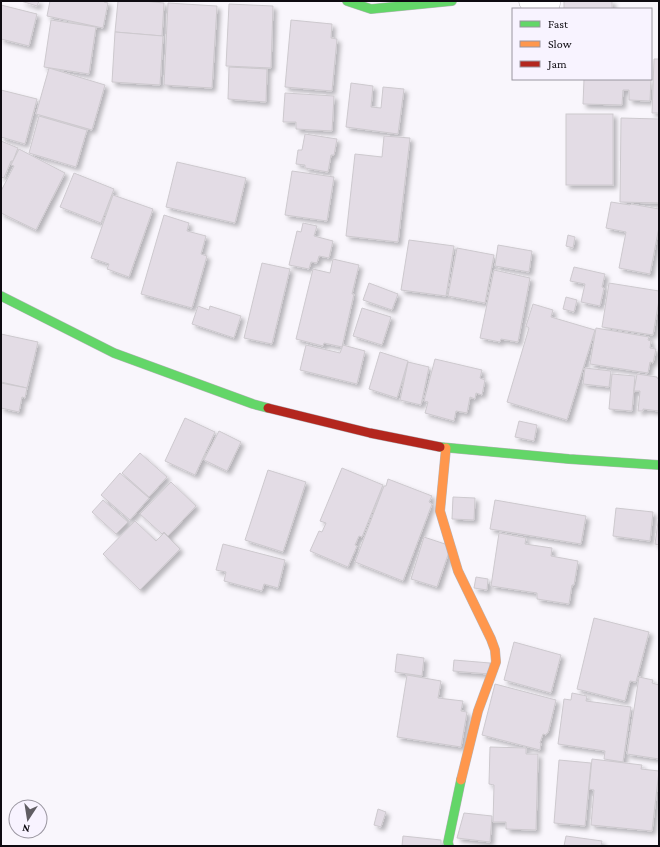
<svg xmlns="http://www.w3.org/2000/svg" width="660" height="847" viewBox="0 0 660 847" font-family="'Crimson Pro',serif">
  <style>
    .building { fill: #e3dce5; stroke: #cdc9ce; filter: url(#shadow) }
    .lines { fill: none; stroke-linecap: round; stroke-linejoin: round }
    .street-casing { stroke: #b7b5ba; stroke-width: 23 }
    .fast-casing { stroke: #b7b5ba; stroke-width: 10 }
    .slow-casing { stroke: #b7b5ba; stroke-width: 10 }
    .jam-casing { stroke: #b7b5ba; stroke-width: 10 }
    .street { stroke: #fefeff; stroke-width: 22 }
    .fast { stroke: #63d668; stroke-width: 9 }
    .slow { stroke: #ff974d; stroke-width: 9 }
    .jam { stroke: #b3261e; stroke-width: 9 }
  </style>
  <defs>
    <filter id="shadow"><feDropShadow dx="3.5" dy="3.5" stdDeviation="2" flood-color="#0004"/></filter>
  </defs>
  <rect width="100%" height="100%" fill="#f9f6fc"/>
  <g class="building">
    <polygon points="21,1 39,1 37,6"/>
    <polygon points="50,1 105,1 104,2 108,3 103,28 47,16"/>
    <polygon points="118,1 144,1 164,3 162,36 115,32"/>
    <rect x="564" y="1" width="48" height="8"/>
    <polygon points="168,3 217,6 212,88 164,85"/>
    <polygon points="229,4 273,6 271,68 226,66"/>
    <polygon points="1,5 37,14 29,46 1,39"/>
    <polygon points="51,20 96,27 89,74 44,67"/>
    <polygon points="291,20 332,24 331,38 337,39 332,91 285,87"/>
    <polygon points="115,32 163,36 160,85 112,82"/>
    <polygon points="654,59 659,59 659,113 652,113"/>
    <polygon points="229,67 267,69 266,102 228,99"/>
    <polygon points="49,68 105,85 92,130 36,114"/>
    <polygon points="584,79 651,79 650,101 629,100 629,90 623,90 622,105 583,104"/>
    <polygon points="351,83 373,86 371,107 381,108 383,87 404,89 398,134 346,127"/>
    <polygon points="1,90 37,99 25,144 1,137"/>
    <polygon points="285,93 334,96 332,131 296,129 296,122 283,122"/>
    <rect x="566" y="114" width="47" height="71"/>
    <polygon points="39,116 87,130 76,167 29,153"/>
    <polygon points="621,118 659,119 659,203 620,202"/>
    <polygon points="305,134 337,139 334,155 331,155 328,172 305,168 305,165 296,164 298,150 302,150"/>
    <polygon points="384,136 410,138 398,242 346,236 355,154 382,157"/>
    <polygon points="1,141 18,148 13,161 11,161 4,178 1,177"/>
    <polygon points="19,149 65,173 36,230 1,213 1,191 14,166 11,165"/>
    <polygon points="177,162 246,178 235,223 166,207"/>
    <polygon points="292,171 334,177 327,221 285,215"/>
    <polygon points="74,173 114,189 101,223 60,207"/>
    <polygon points="113,195 153,209 129,277 107,269 109,264 91,258"/>
    <polygon points="611,202 630,205 631,204 659,209 659,227 650,274 619,268 626,232 606,228"/>
    <polygon points="164,215 189,223 187,231 206,236 201,254 207,256 192,308 141,294"/>
    <polygon points="303,223 317,226 314,236 333,241 329,258 319,256 317,263 311,262 309,269 289,265 297,231 301,232"/>
    <polygon points="568,235 575,237 573,248 566,246"/>
    <polygon points="409,240 454,246 446,296 401,290"/>
    <polygon points="498,245 532,251 529,272 495,266"/>
    <polygon points="457,248 494,255 485,303 448,296"/>
    <polygon points="333,259 359,265 352,294 354,294 342,347 324,343 323,346 296,339 313,269 330,273"/>
    <polygon points="262,263 290,269 272,344 244,338"/>
    <polygon points="574,267 605,274 602,287 604,288 600,306 581,302 585,284 570,281"/>
    <polygon points="494,270 530,278 518,342 501,339 500,342 480,338"/>
    <polygon points="369,283 398,294 392,310 363,300"/>
    <polygon points="609,283 659,291 659,300 653,335 602,327"/>
    <polygon points="566,297 577,300 574,312 563,309"/>
    <polygon points="533,304 553,310 551,317 595,330 567,420 507,402 529,328 526,326"/>
    <polygon points="198,306 209,310 210,306 241,316 234,338 192,324"/>
    <polygon points="362,308 391,317 382,345 353,336"/>
    <polygon points="596,328 649,337 648,340 651,341 650,348 656,349 653,363 650,362 648,373 590,364"/>
    <polygon points="1,334 38,342 27,388 1,382"/>
    <polygon points="306,345 340,353 343,345 365,351 357,384 300,370"/>
    <polygon points="380,352 408,361 397,398 369,389"/>
    <polygon points="435,359 482,370 480,378 485,380 482,395 476,393 475,399 470,397 467,413 456,411 454,421 425,413 428,402 424,401"/>
    <polygon points="408,362 429,367 421,405 400,400"/>
    <polygon points="585,368 611,371 609,387 583,384"/>
    <polygon points="612,374 635,376 632,411 609,409"/>
    <polygon points="637,374 657,377 657,378 659,379 659,411 643,409 643,411 638,411 640,391 634,391"/>
    <polygon points="1,383 27,388 25,398 22,397 19,412 1,408"/>
    <polygon points="185,418 215,432 195,475 165,461"/>
    <polygon points="519,421 537,425 534,441 515,437"/>
    <polygon points="219,431 241,442 227,471 204,460"/>
    <polygon points="140,453 167,477 149,497 122,473"/>
    <polygon points="342,468 383,485 362,537 359,536 355,545 357,546 348,567 310,551 319,531 322,532 326,523 320,521"/>
    <polygon points="268,470 306,482 283,552 245,540"/>
    <polygon points="120,473 149,498 130,520 101,495"/>
    <polygon points="388,479 432,496 429,502 432,504 403,581 355,562 384,486 386,486"/>
    <polygon points="171,482 196,506 168,536 164,532 162,534 140,514"/>
    <polygon points="453,497 475,498 474,520 452,519"/>
    <polygon points="103,500 128,522 116,534 92,512"/>
    <polygon points="495,500 586,516 581,544 490,529"/>
    <polygon points="616,508 653,512 650,541 613,536"/>
    <polygon points="659,515 659,545 655,544"/>
    <polygon points="135,521 156,541 164,533 180,549 140,590 103,554"/>
    <polygon points="499,533 526,538 525,544 552,548 551,556 578,561 574,585 572,585 569,604 537,599 537,593 491,586"/>
    <polygon points="424,537 451,546 437,587 411,579"/>
    <polygon points="223,544 285,560 278,588 264,584 262,591 224,581 226,572 216,570"/>
    <polygon points="476,577 488,579 487,590 474,588"/>
    <polygon points="594,618 649,632 636,682 630,681 625,701 577,689"/>
    <polygon points="514,642 561,655 551,693 504,680"/>
    <polygon points="397,654 424,658 422,676 395,672"/>
    <polygon points="454,660 490,663 489,674 453,671"/>
    <polygon points="407,675 441,681 438,698 463,701 461,711 467,712 461,747 397,737"/>
    <polygon points="639,677 653,680 652,683 659,685 659,759 627,754"/>
    <polygon points="495,684 556,700 548,733 547,733 546,735 543,734 540,743 541,743 540,750 482,735"/>
    <polygon points="572,693 587,696 586,701 631,707 623,762 604,759 605,751 558,744 564,699 571,700"/>
    <polygon points="490,747 526,748 526,754 538,754 536,830 506,829 506,822 493,822 494,785 489,784"/>
    <polygon points="592,759 642,765 641,769 659,771 652,831 591,825 594,790 589,789"/>
    <polygon points="559,760 591,763 585,826 554,823"/>
    <polygon points="378,809 386,812 381,827 374,825"/>
    <polygon points="464,813 492,816 490,842 457,838"/>
    <polygon points="403,836 441,840 441,846 402,846"/>
    <polygon points="566,836 602,841 601,846 564,846"/>
  </g>
  <g class="lines">
    <defs>
      <polyline id="street" points="530,1 549,3"/>
      <g id="fast">
        <polyline points="347,1 371,9 452,1"/>
        <polyline points="1,296 114,353 253,404 268,408"/>
        <polyline points="440,447 569,459 659,465"/>
        <polyline points="449,846 448,842 461,780"/>
      </g>
      <polyline id="slow" points="446,448 440,511 458,571 491,639 495,650 496,662 478,711 461,780"/>
      <polyline id="jam" points="268,408 370,433 440,447"/>
    </defs>
    <use href="#street" class="street-casing"/>
    <use href="#fast" class="fast-casing"/>
    <use href="#slow" class="slow-casing"/>
    <use href="#jam" class="jam-casing"/>
    <use href="#street" class="street"/>
    <use href="#fast" class="fast"/>
    <use href="#slow" class="slow"/>
    <use href="#jam" class="jam"/>
  </g>
  <rect width="660" height="847" fill="none" stroke="#0e0b11" stroke-width="4"/>
  <rect x="512" y="8" width="140" height="72" fill="#f8f3ff" stroke="#9a96a0"/>
  <rect x="520" y="21" width="20" height="6" fill="#63d668" stroke="#9a96a0"/>
  <text x="548" y="28" font-size="12" fill="#0e0b11">Fast</text>
  <rect x="520" y="41" width="20" height="6" fill="#ff974d" stroke="#9a96a0"/>
  <text x="548" y="48" font-size="12" fill="#0e0b11">Slow</text>
  <rect x="520" y="61" width="20" height="6" fill="#b3261e" stroke="#9a96a0"/>
  <text x="548" y="68" font-size="12" fill="#0e0b11">Jam</text>
  <g transform="translate(28 819) rotate(192)"><circle r="19" fill="#f8f3ff" stroke="#9a96a0"/>
  <path d="M0-3L7 15L0 10L-7 15Z" fill="#605d63"/>
  <text y="-6" font-size="11" font-weight="bold" text-anchor="middle" fill="#0e0b11">N</text>
  </g>
</svg>
